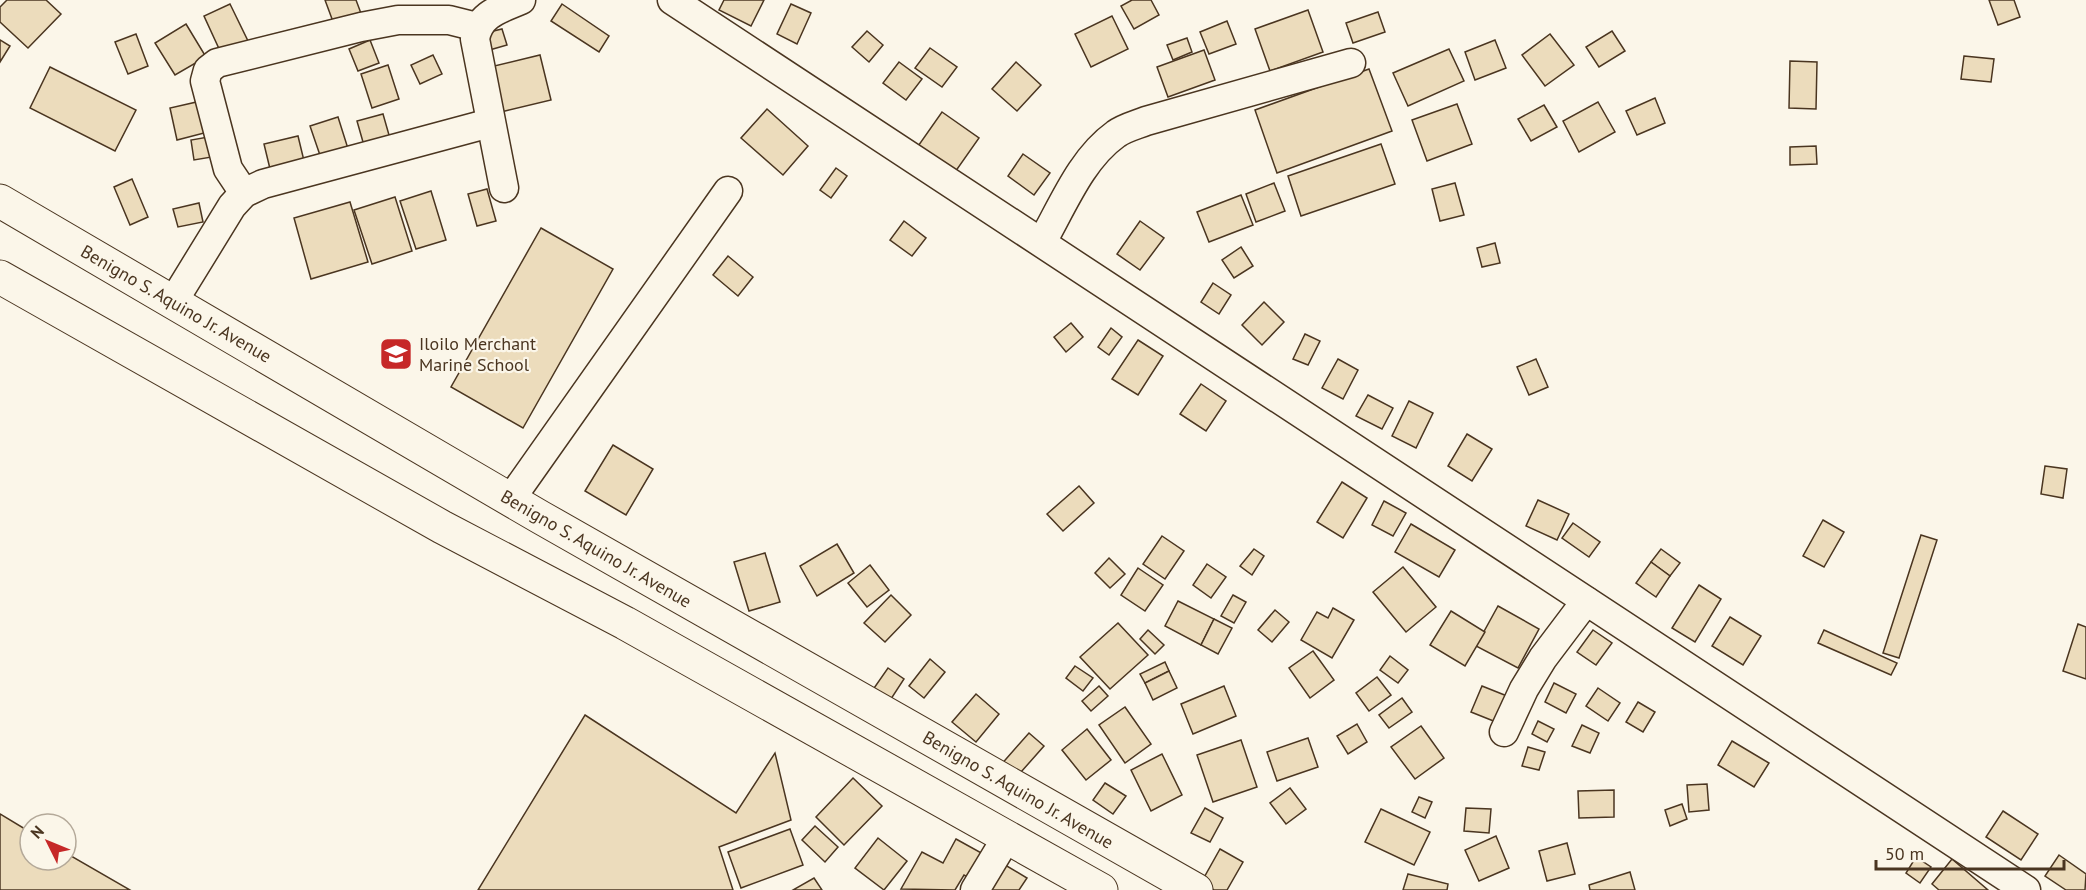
<svg xmlns="http://www.w3.org/2000/svg" width="2086" height="890" viewBox="0 0 2086 890" font-family="'PT Sans',sans-serif">
  <style>
    .building { fill: #ecdcbc; stroke: #4a3520; stroke-width: 1.5 }
    .lines { fill: none; stroke-linecap: round; stroke-linejoin: round }
    .minor-casing { stroke: #4a3520; stroke-width: 31 }
    .major-casing { stroke: #4a3520; stroke-width: 35 }
    .minor { stroke: #fbf6e9; stroke-width: 28 }
    .major { stroke: #fbf6e9; stroke-width: 33 }
    .labels { text-anchor: middle; stroke-width: 4.5; stroke-linejoin: round; paint-order: stroke }
    .street-label { font-size: 18px; fill: #4a3520; stroke: #fbf6e9 }
    .poi-label { font-size: 18px; fill: #4a3520; stroke: #fbf6e9; text-anchor: start }
  </style>
  <rect width="100%" height="100%" fill="#fbf6e9"/>
  <g class="building">
    <polygon points="7,0 46,0 61,14 28,48 0,22 0,7"/>
    <polygon points="325,0 356,0 362,16 335,27"/>
    <polygon points="724,0 764,0 751,26 719,10"/>
    <polygon points="1132,0 1151,0 1159,15 1134,29 1121,6"/>
    <polygon points="1989,0 2014,0 2020,17 1998,25"/>
    <polygon points="230,4 248,41 221,53 204,16"/>
    <polygon points="562,4 609,36 599,52 551,21"/>
    <polygon points="791,4 811,13 797,44 777,34"/>
    <polygon points="1308,10 1323,52 1270,71 1255,29"/>
    <polygon points="1378,12 1385,32 1353,43 1346,23"/>
    <polygon points="1112,16 1128,49 1091,67 1075,34"/>
    <polygon points="1227,21 1236,44 1209,54 1200,32"/>
    <polygon points="186,24 206,57 175,75 155,43"/>
    <polygon points="502,29 507,45 486,51 481,34"/>
    <polygon points="867,31 883,45 869,62 852,47"/>
    <polygon points="1612,31 1625,51 1599,67 1586,47"/>
    <polygon points="136,34 148,66 128,74 115,42"/>
    <polygon points="1550,34 1574,65 1545,86 1522,55"/>
    <polygon points="1187,38 1192,52 1173,60 1167,45"/>
    <polygon points="0,40 10,46 0,62"/>
    <polygon points="370,40 379,63 358,71 349,49"/>
    <polygon points="1495,40 1506,68 1475,80 1465,52"/>
    <polygon points="930,48 957,67 942,87 915,68"/>
    <polygon points="1449,49 1464,81 1408,106 1393,73"/>
    <polygon points="1204,50 1215,80 1168,97 1157,67"/>
    <polygon points="433,55 442,74 420,84 411,65"/>
    <polygon points="540,55 551,100 501,112 490,67"/>
    <polygon points="1964,56 1994,59 1991,82 1961,79"/>
    <polygon points="1790,61 1817,62 1816,109 1789,108"/>
    <polygon points="899,62 922,79 906,100 883,83"/>
    <polygon points="1016,62 1041,85 1017,111 992,89"/>
    <polygon points="388,65 399,99 372,108 361,74"/>
    <polygon points="50,67 136,110 115,151 30,108"/>
    <polygon points="1369,69 1392,131 1277,173 1255,110"/>
    <polygon points="1655,98 1665,123 1637,135 1626,111"/>
    <polygon points="201,101 208,132 177,140 170,108"/>
    <polygon points="1598,102 1615,132 1579,152 1563,121"/>
    <polygon points="1457,104 1472,144 1427,161 1412,120"/>
    <polygon points="1544,105 1557,127 1531,141 1518,119"/>
    <polygon points="767,109 808,146 783,175 741,138"/>
    <polygon points="942,112 979,138 953,175 916,149"/>
    <polygon points="383,114 393,149 367,156 357,121"/>
    <polygon points="338,117 350,155 323,164 310,126"/>
    <polygon points="298,136 305,165 271,173 264,144"/>
    <polygon points="208,137 212,157 194,160 191,140"/>
    <polygon points="1381,144 1395,184 1301,216 1288,176"/>
    <polygon points="1816,146 1817,164 1790,165 1790,147"/>
    <polygon points="1023,154 1050,173 1034,195 1008,176"/>
    <polygon points="836,168 847,176 831,198 820,190"/>
    <polygon points="132,179 148,217 130,225 114,187"/>
    <polygon points="1274,183 1285,211 1256,222 1246,194"/>
    <polygon points="1455,183 1464,215 1440,221 1432,189"/>
    <polygon points="487,189 496,221 477,226 468,194"/>
    <polygon points="431,191 446,240 416,249 400,201"/>
    <polygon points="1241,195 1253,225 1209,242 1197,212"/>
    <polygon points="395,197 412,251 372,264 354,210"/>
    <polygon points="350,202 368,262 311,279 294,218"/>
    <polygon points="199,203 203,222 178,227 173,209"/>
    <polygon points="904,221 926,238 912,256 890,240"/>
    <polygon points="1140,221 1164,238 1140,270 1117,254"/>
    <polygon points="541,228 613,269 523,428 451,387"/>
    <polygon points="1495,243 1500,263 1482,267 1477,248"/>
    <polygon points="1241,247 1253,266 1234,278 1222,260"/>
    <polygon points="728,256 753,277 738,296 713,275"/>
    <polygon points="1213,283 1231,295 1219,314 1201,302"/>
    <polygon points="1264,302 1284,322 1262,345 1242,325"/>
    <polygon points="1071,323 1083,337 1066,352 1054,337"/>
    <polygon points="1111,328 1122,337 1109,355 1098,347"/>
    <polygon points="1305,334 1320,341 1308,365 1293,359"/>
    <polygon points="1138,340 1163,356 1138,395 1112,379"/>
    <polygon points="1338,359 1358,370 1343,399 1322,388"/>
    <polygon points="1536,359 1548,387 1529,395 1517,367"/>
    <polygon points="1201,384 1226,401 1206,431 1180,414"/>
    <polygon points="1368,395 1393,408 1382,429 1356,416"/>
    <polygon points="1409,401 1433,413 1416,448 1392,436"/>
    <polygon points="1467,434 1492,449 1472,481 1448,466"/>
    <polygon points="613,445 653,469 626,515 585,491"/>
    <polygon points="2045,466 2067,469 2063,498 2041,494"/>
    <polygon points="1342,482 1367,498 1343,538 1317,522"/>
    <polygon points="1079,486 1094,503 1063,531 1047,514"/>
    <polygon points="1538,500 1569,514 1557,540 1526,526"/>
    <polygon points="1384,501 1406,513 1393,536 1372,525"/>
    <polygon points="1823,520 1844,532 1824,567 1803,556"/>
    <polygon points="1573,523 1600,542 1589,557 1562,538"/>
    <polygon points="1411,524 1455,550 1439,577 1395,552"/>
    <polygon points="1921,535 1937,540 1899,658 1883,653"/>
    <polygon points="1162,536 1184,551 1165,579 1143,564"/>
    <polygon points="837,544 854,573 817,596 800,566"/>
    <polygon points="1254,549 1264,556 1252,575 1240,566"/>
    <polygon points="1661,549 1680,563 1670,576 1651,562"/>
    <polygon points="765,553 780,602 749,611 734,562"/>
    <polygon points="1109,558 1125,574 1110,588 1095,573"/>
    <polygon points="1651,562 1670,576 1656,597 1636,583"/>
    <polygon points="1207,564 1226,577 1211,598 1193,585"/>
    <polygon points="870,565 889,590 867,607 848,583"/>
    <polygon points="1403,567 1436,607 1406,632 1373,592"/>
    <polygon points="1138,568 1163,585 1145,611 1121,595"/>
    <polygon points="1699,585 1721,599 1695,642 1672,628"/>
    <polygon points="891,595 911,615 885,642 864,623"/>
    <polygon points="1233,595 1246,602 1234,623 1221,616"/>
    <polygon points="1178,601 1214,619 1201,645 1165,626"/>
    <polygon points="1498,606 1539,629 1518,668 1476,646"/>
    <polygon points="1333,608 1354,620 1332,658 1301,640 1317,612 1328,618"/>
    <polygon points="1275,610 1289,622 1272,642 1258,630"/>
    <polygon points="1451,611 1485,632 1465,666 1430,645"/>
    <polygon points="1730,617 1761,636 1743,665 1712,646"/>
    <polygon points="1214,619 1232,628 1218,654 1201,645"/>
    <polygon points="1118,623 1148,655 1110,689 1080,657"/>
    <polygon points="2078,624 2086,627 2086,679 2063,671"/>
    <polygon points="1148,630 1164,645 1155,654 1140,639"/>
    <polygon points="1593,630 1612,643 1596,665 1577,652"/>
    <polygon points="1824,630 1897,663 1891,675 1818,643"/>
    <polygon points="1313,651 1334,680 1310,698 1289,668"/>
    <polygon points="1390,656 1408,670 1398,683 1380,670"/>
    <polygon points="930,659 945,672 924,698 909,686"/>
    <polygon points="1165,662 1169,671 1145,683 1140,674"/>
    <polygon points="1075,666 1093,678 1083,691 1066,678"/>
    <polygon points="888,668 904,679 889,702 872,691"/>
    <polygon points="1169,671 1177,688 1153,700 1145,683"/>
    <polygon points="1377,677 1391,695 1369,711 1356,693"/>
    <polygon points="1554,683 1576,694 1566,713 1545,702"/>
    <polygon points="1099,686 1108,696 1091,711 1082,701"/>
    <polygon points="1224,686 1236,716 1193,734 1181,704"/>
    <polygon points="1482,686 1512,698 1501,724 1471,712"/>
    <polygon points="1598,688 1620,703 1608,721 1586,706"/>
    <polygon points="976,694 999,714 976,742 952,722"/>
    <polygon points="1402,698 1412,712 1389,728 1379,715"/>
    <polygon points="1638,702 1655,712 1643,732 1626,722"/>
    <polygon points="1125,707 1151,744 1125,763 1099,725"/>
    <polygon points="585,715 736,813 775,753 791,820 719,847 733,890 478,890"/>
    <polygon points="1538,721 1554,729 1547,742 1532,734"/>
    <polygon points="1357,724 1367,742 1348,754 1337,736"/>
    <polygon points="1582,725 1599,733 1590,753 1572,746"/>
    <polygon points="1421,726 1444,758 1415,779 1391,747"/>
    <polygon points="1087,729 1111,760 1086,780 1062,750"/>
    <polygon points="1029,733 1044,746 1014,780 999,767"/>
    <polygon points="1308,738 1318,767 1277,781 1267,752"/>
    <polygon points="1241,740 1257,787 1213,802 1197,755"/>
    <polygon points="1732,741 1769,763 1754,787 1718,765"/>
    <polygon points="1528,747 1545,752 1539,770 1522,766"/>
    <polygon points="1162,754 1182,795 1151,811 1131,770"/>
    <polygon points="853,778 882,806 844,845 816,817"/>
    <polygon points="1105,783 1126,796 1113,814 1093,800"/>
    <polygon points="1707,784 1709,810 1689,812 1687,785"/>
    <polygon points="1290,788 1306,809 1286,824 1270,803"/>
    <polygon points="1614,790 1614,817 1579,818 1578,791"/>
    <polygon points="1419,797 1432,802 1425,818 1412,812"/>
    <polygon points="1682,804 1687,819 1670,826 1665,810"/>
    <polygon points="1205,808 1223,818 1210,842 1191,833"/>
    <polygon points="1466,808 1491,809 1489,833 1464,831"/>
    <polygon points="1381,809 1430,832 1414,865 1365,842"/>
    <polygon points="2003,811 2038,834 2021,860 1986,837"/>
    <polygon points="0,814 30,832 30,860 66,860 66,853 130,890 0,890"/>
    <polygon points="815,826 838,847 825,862 802,840"/>
    <polygon points="790,829 803,865 741,888 728,852"/>
    <polygon points="1496,836 1509,868 1479,881 1465,850"/>
    <polygon points="878,838 907,861 884,890 855,868"/>
    <polygon points="956,839 985,855 971,879 964,875 955,890 901,889 922,852 943,863"/>
    <polygon points="1567,843 1575,874 1547,881 1539,851"/>
    <polygon points="1220,849 1243,862 1227,890 1214,890 1201,883"/>
    <polygon points="2059,855 2086,874 2085,890 2066,890 2045,876"/>
    <polygon points="1916,857 1931,867 1920,883 1906,873"/>
    <polygon points="995,859 1027,878 1019,890 976,890"/>
    <polygon points="1952,859 1988,890 1939,890 1932,884"/>
    <polygon points="1630,872 1635,890 1590,890 1589,885"/>
    <polygon points="1408,874 1448,884 1447,890 1403,890"/>
    <polygon points="814,878 822,890 793,890"/>
  </g>
  <g class="lines">
    <defs>
      <g id="minor">
        <polyline points="672,0 2026,890"/>
        <path d="M504,188l-29,-149c4,-25 25,-30 46,-39"/>
        <polyline points="244,193 228,169 205,81 208,70 217,63 361,27 398,20 449,20 477,27"/>
        <path d="M1042,242c21,-37 39,-83 74,-108 8,-6 20,-9 30,-13l205,-58"/>
        <polyline points="173,302 232,206 244,193 263,184 490,123"/>
        <polyline points="510,500 728,191"/>
        <polyline points="1504,732 1524,689 1543,658 1586,601"/>
        <polyline points="975,890 1007,837"/>
      </g>
      <g id="major">
        <polyline points="0,201 540,517 1196,890"/>
        <polyline points="0,277 442,527 625,623 1101,890"/>
      </g>
    </defs>
    <use href="#minor" class="minor-casing"/>
    <use href="#major" class="major-casing"/>
    <use href="#minor" class="minor"/>
    <use href="#major" class="major"/>
  </g>
  <defs>
    <symbol id="university-square" viewBox="-11 -11 22 22"><rect x="-9" y="-9" width="18" height="18" rx="4" fill="#c62828" stroke="#fbf6e9"/><path d="M0-5L7-2L0 1L-7-2ZM-4 1L0 2.5L4 1V4Q0 6-4 4Z" fill="#fff"/></symbol>
  </defs>
  <g fill-rule="evenodd">
    <use href="#university-square" x="377" y="335" width="38" height="38"/>
  </g>
  <g class="labels">
    <g class="street-label">
      <text transform="translate(176 304) rotate(30)" y="6">Benigno S. Aquino Jr. Avenue</text>
      <text transform="translate(596 549) rotate(30)" y="6">Benigno S. Aquino Jr. Avenue</text>
      <text transform="translate(1018 790) rotate(30)" y="6">Benigno S. Aquino Jr. Avenue</text>
    </g>
    <g class="poi-label">
      <text x="419" y="350">Iloilo Merchant<tspan x="419" dy="21">Marine School</tspan></text>
    </g>
  </g>
  <g transform="translate(48 842) rotate(313)"><circle r="28" fill="#fbf6e9" stroke="#b4a999" stroke-width="1.5"/>
  <path d="M0-4.5L10 22L0 15L-10 22Z" fill="#c62828"/>
  <text y="-9" font-size="16" font-weight="bold" text-anchor="middle" fill="#4a3520">N</text>
  </g>
  <path d="M1876 860v9h188v-9" fill="none" stroke="#4a3520" stroke-width="3"/>
  <text x="1885" y="860" font-size="18" fill="#4a3520" stroke="#fbf6e9" stroke-width="4.5" paint-order="stroke">50 m</text>
</svg>
